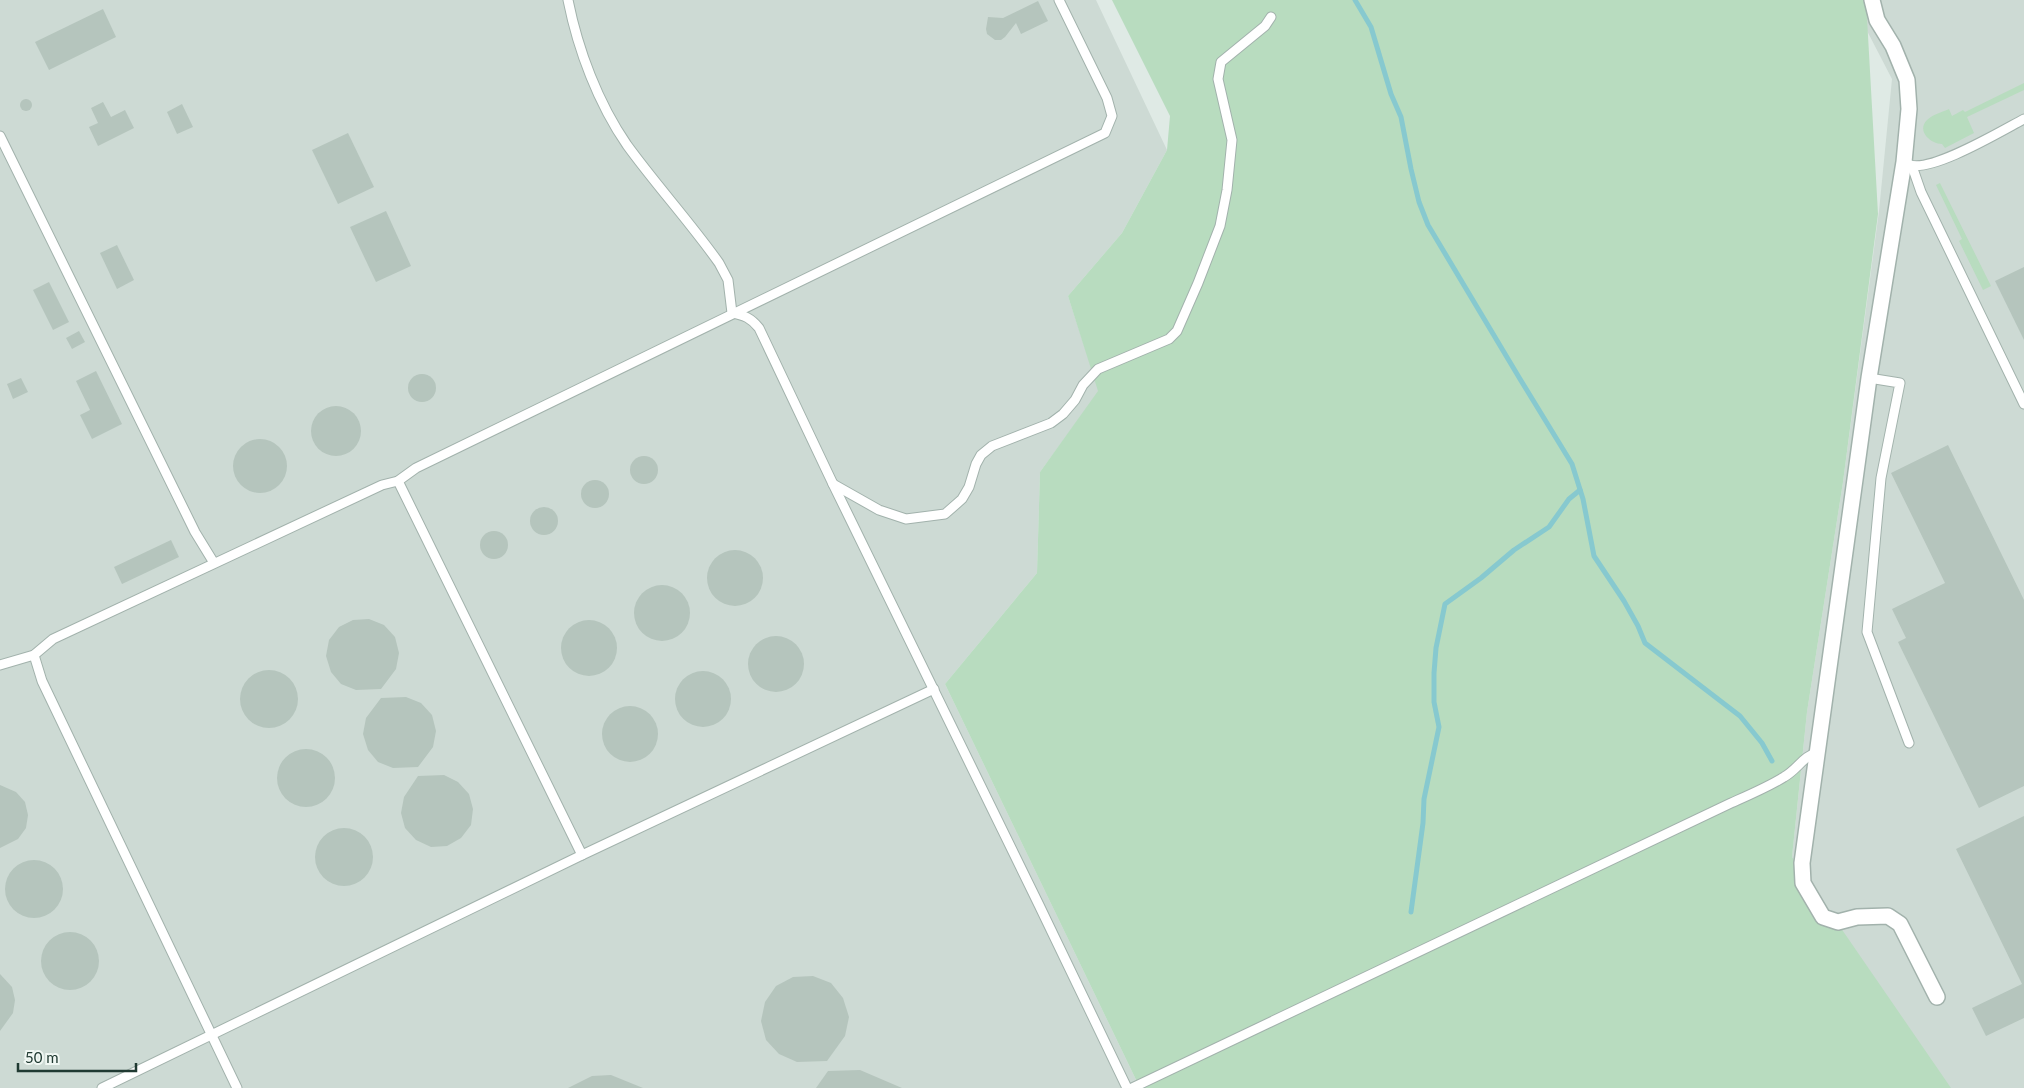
<svg xmlns="http://www.w3.org/2000/svg" width="2024" height="1088" viewBox="0 0 2024 1088" font-family="Lato,sans-serif">
  <style>
    .built { fill: #cddad4 }
    .green { fill: #b8dcbf }
    .lines { fill: none; stroke-linecap: round; stroke-linejoin: round }
    .stream { stroke: #87c9cf; stroke-width: 5 }
    .building { fill: #b5c5bd }
    .service-casing { stroke: #a2b2ac; stroke-width: 11 }
    .minor-casing { stroke: #a2b2ac; stroke-width: 18 }
    .service { stroke: #fff; stroke-width: 9 }
    .minor { stroke: #fff; stroke-width: 15 }
  </style>
  <rect width="100%" height="100%" fill="#dfeae5"/>
  <g class="built">
    <polygon points="0,0 1096,0 1167,150 1122,233 1068,296 1099,391 1040,472 1037,573 945,684 1140,1088 0,1088"/>
    <polygon points="1851,0 2024,0 2024,1088 1921,1088 1792,857 1807,712 1843,482 1879,211 1892,79"/>
  </g>
  <g class="green">
    <polygon points="1112,0 1866,0 1878,214 1843,482 1807,712 1792,857 1951,1088 1140,1088 945,684 1037,573 1040,472 1098,391 1068,296 1122,233 1167,150 1170,116"/>
    <path d="M2024,83v7l-57,27 7,16 -29,15 -3,-4c-11,0 -26,-13 -15,-24 5,-5 15,-8 22,-11l3,7 11,-6 2,2z"/>
    <polygon points="1940,183 1991,286 1983,290 1959,241 1962,239 1936,185"/>
  </g>
  <g class="lines">
    <g class="stream">
      <polyline points="1355,0 1371,27 1391,94 1401,117 1411,169 1419,202 1428,225 1520,379 1572,464 1583,499 1594,556 1624,601 1638,626 1645,643 1740,716 1762,743 1772,761"/>
      <polyline points="1411,912 1423,823 1424,799 1439,727 1434,702 1434,673 1436,648 1445,604 1481,578 1514,550 1549,527 1569,499 1580,490"/>
    </g>
  </g>
  <g class="building">
    <polygon points="1038,1 1048,21 1021,34 1016,23 1005,37 1001,40 995,40 987,34 986,29 988,17 1003,18"/>
    <polygon points="103,9 116,37 49,70 35,42"/>
    <circle cx="26" cy="105" r="6"/>
    <polygon points="103,102 111,117 125,110 134,128 98,146 89,127 98,123 91,108"/>
    <polygon points="182,104 193,127 177,134 167,112"/>
    <polygon points="348,133 374,187 338,204 312,150"/>
    <polygon points="386,211 411,266 376,282 350,227"/>
    <polygon points="117,245 134,280 117,289 100,253"/>
    <polygon points="2024,267 2024,340 1995,281"/>
    <polygon points="49,282 69,322 53,330 33,290"/>
    <polygon points="79,331 85,342 72,349 66,338"/>
    <polygon points="96,371 122,424 92,439 80,415 90,410 76,381"/>
    <circle cx="422" cy="388" r="14"/>
    <polygon points="21,378 28,392 13,399 7,384"/>
    <circle cx="336" cy="431" r="25"/>
    <circle cx="260" cy="466" r="27"/>
    <polygon points="1948,445 2024,600 2024,786 1979,808 1898,642 1906,638 1892,609 1945,583 1891,473"/>
    <circle cx="644" cy="470" r="14"/>
    <circle cx="595" cy="494" r="14"/>
    <circle cx="544" cy="521" r="14"/>
    <circle cx="494" cy="545" r="14"/>
    <polygon points="171,540 179,557 122,584 114,567"/>
    <circle cx="735" cy="578" r="28"/>
    <circle cx="662" cy="613" r="28"/>
    <polygon points="369,619 384,625 395,637 399,653 396,669 381,689 356,690 341,684 331,672 326,656 329,640 339,627 353,620"/>
    <circle cx="589" cy="648" r="28"/>
    <circle cx="776" cy="664" r="28"/>
    <circle cx="269" cy="699" r="29"/>
    <circle cx="703" cy="699" r="28"/>
    <polygon points="406,697 421,703 432,715 436,731 433,747 418,767 393,768 378,762 368,750 363,734 366,718 381,698"/>
    <circle cx="630" cy="734" r="28"/>
    <circle cx="306" cy="778" r="29"/>
    <polygon points="444,775 458,782 469,794 473,809 471,825 461,838 447,846 431,847 416,840 405,828 401,813 404,797 418,776"/>
    <polygon points="0,785 16,792 25,802 28,815 26,828 18,839 0,848"/>
    <polygon points="2024,816 2024,1018 1986,1036 1972,1008 2022,984 1956,849"/>
    <circle cx="344" cy="857" r="29"/>
    <circle cx="34" cy="889" r="29"/>
    <circle cx="70" cy="961" r="29"/>
    <polygon points="0,974 12,987 15,1000 13,1013 0,1031"/>
    <polygon points="813,976 831,983 843,998 849,1017 845,1036 827,1061 797,1062 779,1054 766,1040 761,1021 765,1002 776,986 793,977"/>
    <polygon points="860,1070 902,1088 816,1088 828,1071"/>
    <polygon points="611,1075 643,1088 568,1088 592,1076"/>
  </g>
  <g class="lines">
    <defs>
      <g id="service">
        <path d="M568,0c10,50 30,103 59,145 29,40 63,77 92,118l9,17 4,33c12,2 19,5 27,15l74,156 206,421 88,183"/>
        <polyline points="0,136 195,532 214,563"/>
        <path d="M1908,164c20,11 95,-34 116,-45"/>
        <polyline points="1912,166 1921,192 2024,404"/>
        <polyline points="1869,378 1900,383 1881,478 1867,632 1909,743"/>
        <polyline points="398,481 582,855"/>
        <polyline points="833,484 879,510 906,519 945,514 962,499 969,487 976,464 981,455 992,446 1051,423 1063,414 1075,400 1083,385 1098,369 1169,339 1177,331 1198,283 1220,226 1227,190 1232,140 1218,79 1221,62 1265,26 1271,17"/>
        <polyline points="34,655 42,681 237,1088"/>
        <polyline points="0,665 34,655 53,639 382,485 398,481 416,468 1105,133 1112,116 1107,98 1059,0"/>
        <polyline points="102,1088 582,855 934,689"/>
        <path d="M1132,1088l599,-285c18,-8 37,-16 53,-26 14,-8 19,-21 34,-25"/>
      </g>
      <polyline id="minor" points="1872,0 1877,20 1893,46 1907,80 1909,109 1904,162 1869,378 1802,863 1803,883 1823,917 1838,922 1857,917 1888,916 1900,924 1937,997"/>
    </defs>
    <use href="#service" class="service-casing"/>
    <use href="#minor" class="minor-casing"/>
    <use href="#service" class="service"/>
    <use href="#minor" class="minor"/>
  </g>
  <path d="M18 1063v8h118v-8" fill="none" stroke="#203a32" stroke-width="2.5"/>
  <text x="25" y="1063" font-size="15" fill="#203a32" stroke="#f0f7f3" stroke-width="4" paint-order="stroke">50 m</text>
</svg>
